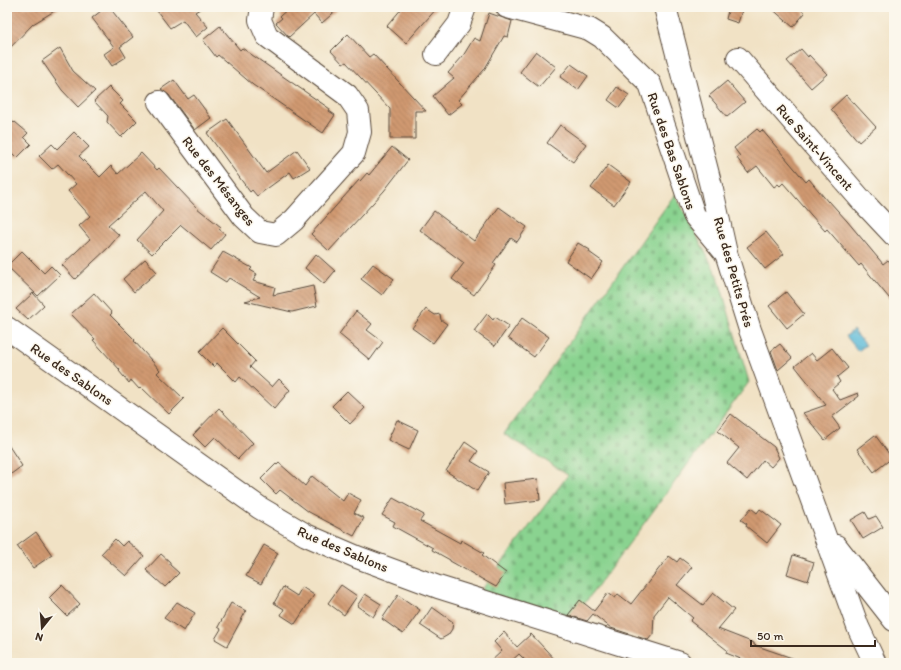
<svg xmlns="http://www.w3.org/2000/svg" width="901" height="670" viewBox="0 0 901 670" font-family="Itim,sans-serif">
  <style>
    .cemetery { fill: url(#cemetery-stones); stroke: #627e57 }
    .water { fill: url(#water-waves); stroke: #4a727b }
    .building { fill: url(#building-back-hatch) }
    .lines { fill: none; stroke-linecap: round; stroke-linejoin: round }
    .minor-casing { stroke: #564637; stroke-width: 24 }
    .minor { stroke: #fff; stroke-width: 22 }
    .labels { text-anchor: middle; stroke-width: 3; stroke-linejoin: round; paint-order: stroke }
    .street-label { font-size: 14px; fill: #3b2a1e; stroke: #fbf7ec }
  </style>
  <defs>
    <pattern id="cemetery-stones" width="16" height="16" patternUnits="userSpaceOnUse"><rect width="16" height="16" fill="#8ad390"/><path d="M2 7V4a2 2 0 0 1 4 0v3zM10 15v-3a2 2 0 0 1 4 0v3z" fill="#78b57c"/></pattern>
    <pattern id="water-waves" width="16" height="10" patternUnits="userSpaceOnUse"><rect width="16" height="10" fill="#59b9d8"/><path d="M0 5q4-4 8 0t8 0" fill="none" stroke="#4b97af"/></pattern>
    <pattern id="building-back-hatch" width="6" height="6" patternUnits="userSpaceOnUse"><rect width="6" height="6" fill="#d09971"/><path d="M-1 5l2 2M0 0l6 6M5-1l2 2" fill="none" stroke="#aa7d5c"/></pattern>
  </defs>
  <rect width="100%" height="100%" fill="#fbf7ec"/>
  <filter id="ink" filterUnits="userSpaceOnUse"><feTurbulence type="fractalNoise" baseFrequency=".025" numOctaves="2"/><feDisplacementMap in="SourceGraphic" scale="8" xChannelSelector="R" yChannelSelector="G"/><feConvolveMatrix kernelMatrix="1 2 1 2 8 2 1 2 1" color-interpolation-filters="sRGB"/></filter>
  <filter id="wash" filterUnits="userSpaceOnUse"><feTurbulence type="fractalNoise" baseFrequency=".012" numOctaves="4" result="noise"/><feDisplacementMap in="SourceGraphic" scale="16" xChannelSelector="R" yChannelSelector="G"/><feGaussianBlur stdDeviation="0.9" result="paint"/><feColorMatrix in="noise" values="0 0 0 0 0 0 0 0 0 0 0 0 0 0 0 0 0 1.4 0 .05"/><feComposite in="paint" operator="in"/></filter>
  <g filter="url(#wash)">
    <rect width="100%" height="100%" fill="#f1e2c5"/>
    <polygon class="cemetery" points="675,194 718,277 749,382 573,619 480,592 568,475 504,434"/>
    <polygon class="water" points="853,330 866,345 858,351 846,336"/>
    <g id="blocks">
      <g class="building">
        <polygon points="7,7 61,7 33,24 7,51"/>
        <polygon points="106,7 109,7 133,37 120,47 126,57 112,66 104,54 114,47 92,18"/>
        <polygon points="154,7 203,7 195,12 208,27 196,37 183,20 170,28"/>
        <polygon points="290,7 340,7 322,23 314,14 289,37 276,23 282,18 280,16"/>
        <polygon points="403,7 438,7 406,43 387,26"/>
        <polygon points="729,7 743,7 738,23 726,19"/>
        <polygon points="770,7 798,7 805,13 793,27"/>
        <polygon points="489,13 512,21 508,37 504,36 484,70 458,100 462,104 448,115 433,96 454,78 448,73 463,56 474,38 480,41"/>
        <polygon points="220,26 240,50 242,48 330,109 329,111 335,115 323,133 253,85 218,55 216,57 203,40"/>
        <polygon points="348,34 369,57 373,54 426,111 415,111 415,139 390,139 390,109 346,62 343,64 331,51"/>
        <polygon points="60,48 73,71 95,91 78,107 62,90 42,61"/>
        <polygon points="801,49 808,57 809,55 827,74 811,88 787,61"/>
        <polygon points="536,51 556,67 539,87 520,72"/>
        <polygon points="571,64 588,76 578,90 560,77"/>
        <polygon points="174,80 188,99 194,95 211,118 195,130 169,95 161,89"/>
        <polygon points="727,81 745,102 727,117 709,96"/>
        <polygon points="109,87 123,101 120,104 137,121 121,137 107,122 108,116 94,101"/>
        <polygon points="617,87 629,95 619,108 608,100"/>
        <polygon points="846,95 854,104 854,103 876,127 859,142 831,109"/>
        <polygon points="7,117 14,123 15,122 28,133 24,137 31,144 17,158 7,148"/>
        <polygon points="227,119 266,173 297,150 310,168 294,178 290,172 257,196 252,190 250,192 207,133"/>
        <polygon points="560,125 586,144 573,162 547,143"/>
        <polygon points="757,129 760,132 762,130 806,182 809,179 828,202 829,201 847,221 883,264 888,260 894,267 894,304 861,264 859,266 827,229 825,231 783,183 780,186 778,184 774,187 757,166 748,173 737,158 740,156 734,148"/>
        <polygon points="74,132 89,147 79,156 100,177 111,166 118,174 141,153 157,170 159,168 197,208 221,227 219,229 225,234 211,250 181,225 152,254 137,240 163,211 146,191 108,225 119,235 109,247 75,279 62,265 90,239 79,226 90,216 68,191 76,184 58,164 52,169 39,156 52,144 57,149"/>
        <polygon points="392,147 408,160 384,191 329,251 311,234 359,180 360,181 367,173 369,175"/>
        <polygon points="608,165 631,182 614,205 591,188"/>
        <polygon points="499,207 527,227 517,242 511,238 493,263 496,265 474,295 452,279 464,263 420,230 434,211 474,241"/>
        <polygon points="766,232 784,254 765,269 747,247"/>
        <polygon points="578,243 590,250 589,252 603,262 591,279 566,261"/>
        <polygon points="22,251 44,273 51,266 60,275 38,296 7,266"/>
        <polygon points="223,252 252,268 250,270 257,274 253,281 275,287 273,295 313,286 317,306 292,312 245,301 260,297 229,278 226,282 210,272"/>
        <polygon points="316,254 335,271 324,284 305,268"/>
        <polygon points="145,259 157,272 134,292 123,279"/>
        <polygon points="373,264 394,279 382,295 361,279"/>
        <polygon points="786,292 804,314 787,328 769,306"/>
        <polygon points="33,293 44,305 28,320 16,309"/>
        <polygon points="94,293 112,313 110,315 135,340 134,341 160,370 157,373 184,399 169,414 141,387 139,389 131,380 129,383 119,371 120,370 93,340 95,339 71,314"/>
        <polygon points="426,309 435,315 440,314 441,320 447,324 433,343 412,328"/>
        <polygon points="356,311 372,324 367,330 383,342 370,360 339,334"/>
        <polygon points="487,314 493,320 495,317 509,326 495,346 474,331"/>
        <polygon points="522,318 549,337 534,357 508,338"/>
        <polygon points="222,328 255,361 250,367 272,387 279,379 290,390 274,409 240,377 236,382 217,363 214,367 199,352"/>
        <polygon points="780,344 792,358 778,370 771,351"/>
        <polygon points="832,348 848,368 837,377 840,382 832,389 840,400 858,393 859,396 832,417 840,428 825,440 803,413 826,405 795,366 811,353 817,360"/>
        <polygon points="347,391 365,408 350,424 332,406"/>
        <polygon points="219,408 253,443 238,459 215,437 205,447 193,435"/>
        <polygon points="731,414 774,447 779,458 771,467 763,460 747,480 727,463 739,448 718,431"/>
        <polygon points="397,420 418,430 409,450 388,440"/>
        <polygon points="875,435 892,458 874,472 857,449"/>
        <polygon points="465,442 478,451 471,461 489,472 477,491 446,471"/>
        <polygon points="7,443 22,466 7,477"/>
        <polygon points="279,463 305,486 312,476 343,501 348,493 361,500 354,513 364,518 354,536 309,512 280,490 276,494 261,479 276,464 277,465"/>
        <polygon points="538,479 540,500 505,504 503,483"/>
        <polygon points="393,498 424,515 420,521 460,543 461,540 484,553 482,555 506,573 496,587 450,561 450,560 432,550 433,548 393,526 395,522 382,515"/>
        <polygon points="751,508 757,513 760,509 781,525 767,543 746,526 747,524 741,520"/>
        <polygon points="865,512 869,519 876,516 883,527 863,539 851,520"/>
        <polygon points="36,532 52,555 33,568 17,546"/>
        <polygon points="115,539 122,546 127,541 144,556 126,576 101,554"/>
        <polygon points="264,545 278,553 261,584 246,576"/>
        <polygon points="161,554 170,562 170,565 179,573 165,587 146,570"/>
        <polygon points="793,555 814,562 808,581 787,574"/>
        <polygon points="669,556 677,562 680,558 692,567 677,585 703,605 713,593 734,610 718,629 754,643 754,645 801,661 800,663 751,663 726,653 727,650 690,621 693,618 668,597 654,615 653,634 648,640 611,628 593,614 587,621 568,615 580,600 594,611 608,593 615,598 618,594 631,604"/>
        <polygon points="62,585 80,604 67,616 49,598"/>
        <polygon points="341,585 357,596 344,615 328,603"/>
        <polygon points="283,587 297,596 302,587 314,595 295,624 281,615 284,609 274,603"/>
        <polygon points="365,594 381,604 373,617 357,606"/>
        <polygon points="398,595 420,610 403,634 382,619"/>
        <polygon points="177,602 195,613 184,631 164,618"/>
        <polygon points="231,603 246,611 227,646 215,639 221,629 218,627"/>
        <polygon points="432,607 453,622 452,629 448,635 441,639 420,625"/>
        <polygon points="504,632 517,647 531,634 558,663 528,663 519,654 509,663 489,663 502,651 494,642"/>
      </g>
    </g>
  </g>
  <g filter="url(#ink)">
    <use href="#blocks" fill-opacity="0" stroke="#564637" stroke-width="1"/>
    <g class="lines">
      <defs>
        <g id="minor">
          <polyline points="507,7 589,29 602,37 650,84 694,215 724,251"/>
          <polyline points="665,7 712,190 726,253 750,330 858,627 875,663"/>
          <polyline points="436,54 459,24 465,7"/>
          <polyline points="738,58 863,202 894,235"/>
          <polyline points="159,102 244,217 260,232 276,235 294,220 354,153 360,132 358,111 347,95 267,36 260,20 262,7"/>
          <polyline points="7,328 260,508 306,535 357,557 438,587 680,663"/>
          <polyline points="836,546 894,620"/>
        </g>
      </defs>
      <use href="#minor" class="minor-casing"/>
      <use href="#minor" class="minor"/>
    </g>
  </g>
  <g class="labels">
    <g class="street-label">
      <text transform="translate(815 147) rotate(49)" y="5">Rue Saint-Vincent</text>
      <text transform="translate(672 151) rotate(71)" y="5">Rue des Bas Sablons</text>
      <text transform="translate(219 181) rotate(52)" y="5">Rue des Mésanges</text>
      <text transform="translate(734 272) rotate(74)" y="5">Rue des Petits Prés</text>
      <text transform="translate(72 374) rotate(35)" y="5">Rue des Sablons</text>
      <text transform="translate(343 549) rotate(23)" y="5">Rue des Sablons</text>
    </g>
  </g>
  <rect width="901" height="670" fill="none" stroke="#fbf7ec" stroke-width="24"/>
  <g transform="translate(42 628) rotate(197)" stroke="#fbf7ec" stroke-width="3" paint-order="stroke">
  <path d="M0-3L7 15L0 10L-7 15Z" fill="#3b2a1e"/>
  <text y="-6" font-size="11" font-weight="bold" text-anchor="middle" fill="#3b2a1e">N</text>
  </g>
  <path d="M751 640v6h124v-6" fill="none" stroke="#3b2a1e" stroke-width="2"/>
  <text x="757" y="640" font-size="12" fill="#3b2a1e" stroke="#fbf7ec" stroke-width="3" paint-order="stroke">50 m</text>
</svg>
